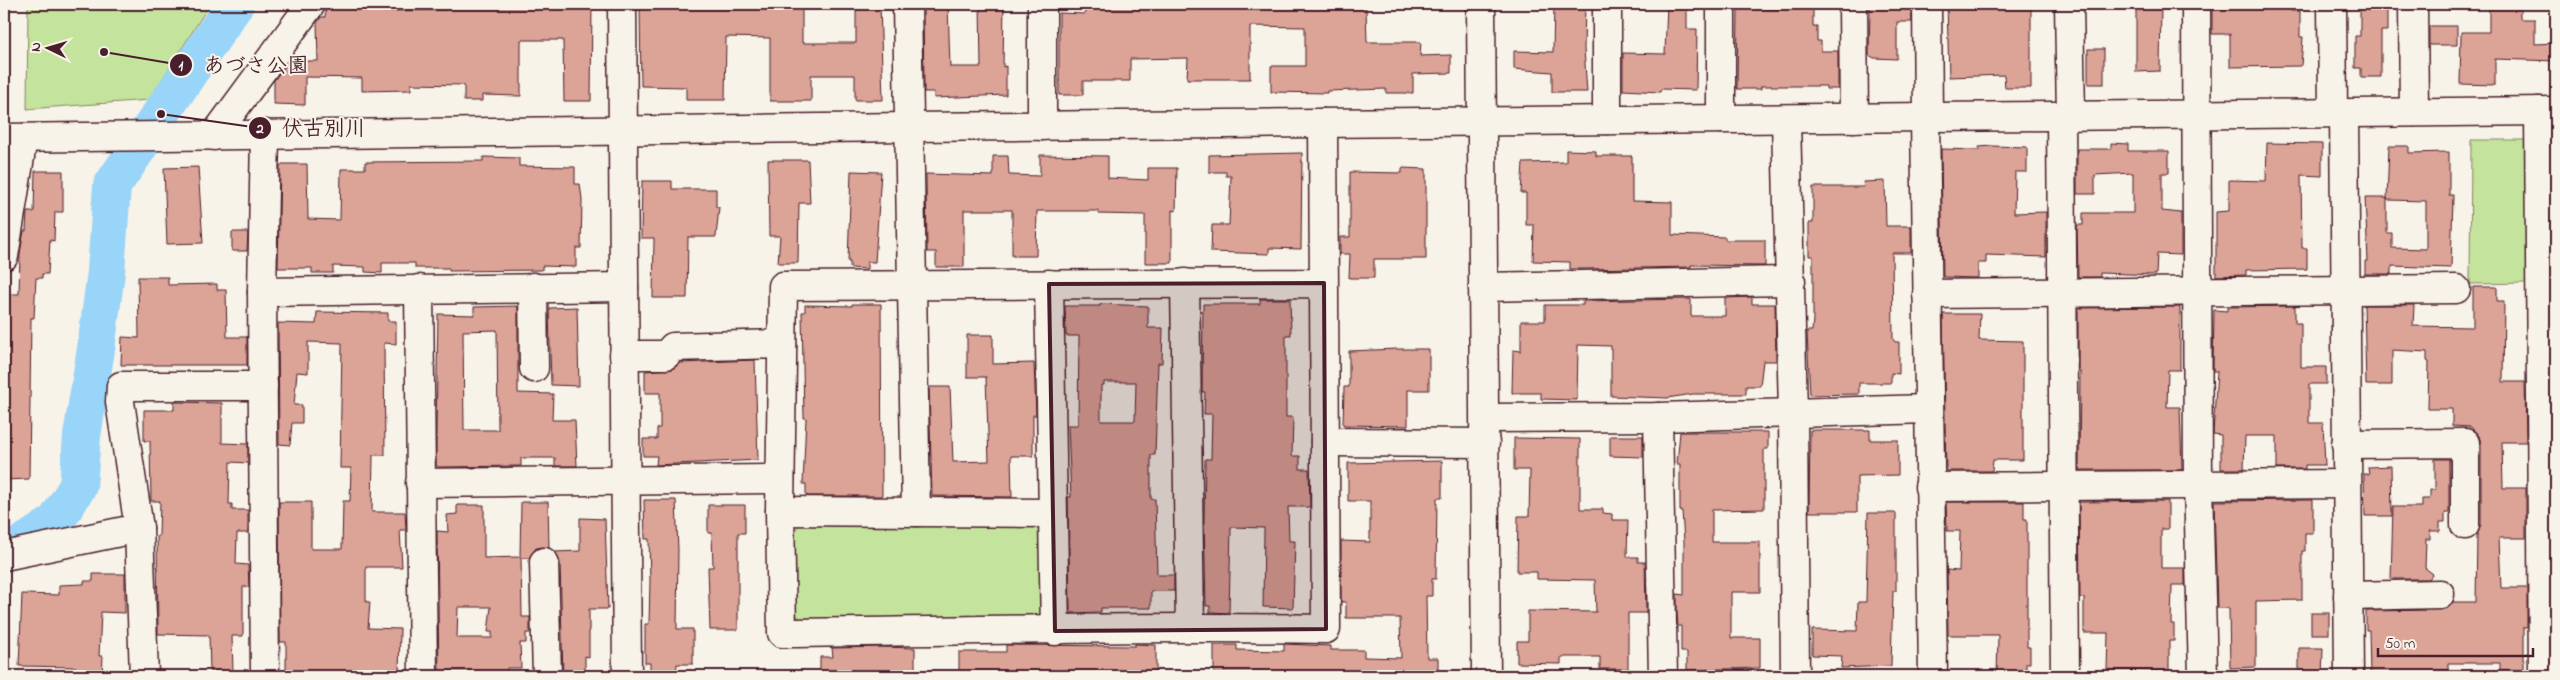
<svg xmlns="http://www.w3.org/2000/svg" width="2560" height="680" viewBox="0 0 2560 680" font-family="'Indie Flower','Klee One',sans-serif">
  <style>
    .green { fill: #c4e39c; stroke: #878164 }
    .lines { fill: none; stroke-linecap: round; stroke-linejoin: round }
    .river { stroke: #99d4f9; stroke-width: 38 }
    .building { fill: #dca397; stroke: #4a1f2b; fill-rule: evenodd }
    .minor-casing { stroke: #4a1f2b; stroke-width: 31 }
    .minor { stroke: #f7f3e8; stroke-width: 28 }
    .marked { fill: #4a1f2b; fill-opacity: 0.2; stroke: #4a1f2b; stroke-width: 4; stroke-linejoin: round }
    .leader { fill: none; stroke: #4a1f2b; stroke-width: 2 }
    .callout-dot { fill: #4a1f2b; stroke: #f7f3e8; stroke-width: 2 }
    .mark-label { font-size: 15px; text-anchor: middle; font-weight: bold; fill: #fff }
    .callout-label { font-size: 21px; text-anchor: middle; font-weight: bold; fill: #4a1f2b; stroke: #f7f3e8; stroke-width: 4; stroke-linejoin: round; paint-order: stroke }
  </style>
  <rect width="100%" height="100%" fill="#f7f3e8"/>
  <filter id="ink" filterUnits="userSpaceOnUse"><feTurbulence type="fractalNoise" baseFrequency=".02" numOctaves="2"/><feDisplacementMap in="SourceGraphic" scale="10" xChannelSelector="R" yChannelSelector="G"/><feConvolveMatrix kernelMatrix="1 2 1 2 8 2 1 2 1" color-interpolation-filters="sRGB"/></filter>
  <g filter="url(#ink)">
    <g class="green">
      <polygon points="28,4 210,4 149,100 27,109"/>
      <polygon points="2471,140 2529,140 2528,283 2470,284"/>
      <polygon points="802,523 1031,523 1041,533 1042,618 804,622 789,608 790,534"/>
    </g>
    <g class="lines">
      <polyline class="river" points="4,553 20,546 55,523 78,486 82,436 96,349 106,272 112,186 235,4"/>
    </g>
    <g class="building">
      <polygon points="592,4 591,101 564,101 563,40 521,40 521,96 482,95 482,101 464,101 464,85 411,84 411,90 362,91 362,78 305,77 305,105 274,104 274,80 289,61 318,61 317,23 321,17 325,17 326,6 348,5 348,9 385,8 385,11 446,10 446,5"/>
      <polygon points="640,4 773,7 773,4 802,4 802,43 856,43 856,4 880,4 883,100 855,100 855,75 811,75 811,101 770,101 770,38 726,37 725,100 686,100 686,87 641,86"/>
      <polygon points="923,4 948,4 950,67 981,67 980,4 1004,4 1003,67 1006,66 1006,95 934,98 934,92 924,92"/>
      <polygon points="1085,4 1221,4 1221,6 1288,4 1288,8 1366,8 1367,42 1421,42 1420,56 1451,55 1451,73 1413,74 1413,93 1386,93 1386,89 1327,91 1327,93 1271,92 1271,66 1305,66 1305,27 1250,26 1250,79 1187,79 1188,58 1130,59 1130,81 1083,81 1083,95 1059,95 1059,13 1085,14"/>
      <polygon points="1554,4 1585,4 1584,49 1587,92 1552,92 1552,72 1514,69 1514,51 1553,52"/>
      <polygon points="1667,4 1687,4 1687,29 1697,29 1696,90 1661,89 1660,92 1623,90 1623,53 1665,54"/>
      <polygon points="1790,4 1813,4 1813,26 1817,26 1817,41 1821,41 1821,51 1838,51 1838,89 1826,89 1826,86 1761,86 1761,89 1737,89 1738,9 1790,9"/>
      <polygon points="1870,4 1911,4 1912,22 1897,22 1897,59 1874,58 1869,55"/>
      <polygon points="1947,4 2031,4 2031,88 2005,88 2004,75 1949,77"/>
      <polygon points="2136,4 2161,4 2160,71 2136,72"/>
      <polygon points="2212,4 2291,4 2291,11 2300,11 2300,37 2303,37 2301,66 2230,67 2230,34 2212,34"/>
      <polygon points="2360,4 2387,4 2387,31 2381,31 2381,77 2361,77 2361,68 2355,68 2355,36 2360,36"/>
      <polygon points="2489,4 2520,4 2520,19 2535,19 2535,44 2556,43 2556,61 2495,59 2495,85 2460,84 2461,32 2489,32"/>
      <rect x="2429" y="26" width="28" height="19"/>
      <rect x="2088" y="49" width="16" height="35"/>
      <polygon points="2111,143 2128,144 2128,151 2169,151 2169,173 2162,173 2162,211 2181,213 2181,255 2157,254 2156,275 2100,273 2100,277 2078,277 2077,225 2083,225 2083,213 2133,213 2133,173 2095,175 2095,194 2077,194 2077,149 2111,149"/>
      <polygon points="2267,143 2322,144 2322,176 2301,175 2302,248 2307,248 2307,269 2246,270 2246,275 2216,276 2216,212 2229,211 2229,180 2266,181"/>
      <polygon points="1992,146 2027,147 2027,172 2015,172 2014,213 2046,212 2046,257 1986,255 1986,263 1978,263 1978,278 1943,277 1941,149 1979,150 1979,147"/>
      <polygon points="2389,146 2409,146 2409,153 2449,152 2449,195 2453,195 2451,268 2392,266 2392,274 2365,274 2365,261 2368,261 2365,198 2387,198 2387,233 2392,233 2392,248 2426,249 2426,201 2387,200"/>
      <polygon points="1566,150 1596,151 1596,156 1632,156 1632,201 1672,202 1672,235 1725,237 1725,240 1765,240 1765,266 1691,265 1691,267 1583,269 1570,269 1570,262 1533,261 1534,225 1526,225 1526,193 1521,193 1523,163 1566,162"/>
      <polygon points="1302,153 1301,249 1269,248 1269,254 1211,252 1212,225 1229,225 1231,176 1226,176 1226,172 1209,172 1209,155"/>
      <polygon points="1040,155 1108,156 1108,178 1148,180 1148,168 1177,168 1176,211 1172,210 1172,263 1145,263 1145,215 1098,214 1098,211 1037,211 1036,256 1012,256 1012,210 964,210 964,267 936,267 936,252 927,252 926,174 993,176 993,156 1008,156 1009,175 1040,176"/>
      <polygon points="483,157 519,158 519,166 575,167 575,184 580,184 582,199 581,248 576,248 576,267 542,266 542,270 449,271 449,268 415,268 415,263 382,263 382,273 365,272 365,267 333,266 333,273 312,273 312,268 278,268 280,166 282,164 307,164 308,219 340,220 341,169 365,169 365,162 483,161"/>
      <polygon points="768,160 808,160 810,203 799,203 798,263 778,263 780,236 769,236"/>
      <polygon points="198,167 203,243 167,244 164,168"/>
      <polygon points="1402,168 1426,169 1426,259 1374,259 1374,278 1349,278 1350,254 1340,254 1340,237 1350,237 1350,172 1402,173"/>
      <polygon points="35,171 63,171 63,212 55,212 54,241 50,240 48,274 42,274 42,278 36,278 34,318 31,318 29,479 4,480 4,322 7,322 8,294 19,294 20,253 24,231 26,231 27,212 34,212"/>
      <polygon points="851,171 881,172 875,262 867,262 867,269 850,268 850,262 848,262"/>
      <polygon points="642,181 672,181 672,189 716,189 716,207 719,207 716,237 688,237 687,298 653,298 654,238 641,238"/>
      <polygon points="1885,181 1886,226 1911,226 1911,253 1892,253 1893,339 1895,342 1899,342 1899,374 1891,373 1891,383 1859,383 1859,394 1810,395 1807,331 1812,331 1813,319 1813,256 1809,256 1809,223 1813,223 1813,187 1864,187 1863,182"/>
      <polygon points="232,232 248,232 247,251 232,251"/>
      <polygon points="138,277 168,277 168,285 217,284 217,290 226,290 227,337 247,337 247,365 121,365 122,337 139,338"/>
      <polygon points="2473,287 2497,287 2497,301 2504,301 2503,382 2525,382 2526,442 2502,442 2503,488 2526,488 2526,538 2499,538 2501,588 2527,588 2527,627 2524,627 2524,670 2500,670 2500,663 2448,663 2448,670 2436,670 2436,672 2370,674 2369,630 2366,630 2366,611 2440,610 2448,608 2453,602 2476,602 2477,535 2481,525 2481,443 2479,436 2471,427 2452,426 2452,409 2428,409 2429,362 2427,361 2427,352 2392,350 2392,385 2366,385 2364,305 2414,305 2413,326 2473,327"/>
      <polygon points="1752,297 1752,304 1775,304 1776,361 1763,361 1760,386 1746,386 1746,394 1693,394 1667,398 1611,396 1611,346 1578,345 1577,400 1541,399 1541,393 1512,393 1513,350 1521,351 1521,321 1545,321 1545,305 1583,305 1583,301 1691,299 1691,316 1725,316 1725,298"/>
      <polygon points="1260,299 1290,299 1291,335 1286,335 1286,417 1293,417 1292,456 1300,456 1300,469 1309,469 1310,507 1288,507 1289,541 1295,541 1293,608 1263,607 1264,528 1231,527 1229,613 1210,612 1210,606 1206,606 1204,520 1205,459 1211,459 1212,414 1204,414 1205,392 1202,392 1203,304 1260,304"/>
      <polygon points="852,304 881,304 882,496 806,496 806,484 803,484 806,418 804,418 802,312 805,312 805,305 852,306"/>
      <path d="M1100,304l48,2v22h15l-1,35h-4l-3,92h-4v44h4l2,76h17v16h-23v17h-50v4l-31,1 -2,-116h3l-3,-72h10l1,-89h-13l-1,-30h35zM1104,382h32l-1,39h-34v-36h3z"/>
      <path d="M518,306v87l35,1 -1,26h23l2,46h-22v-8h-34v8l-83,1 -2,-2v-34l2,-117 36,1v-8zM497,330l1,100h-34l-1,-99z"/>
      <polygon points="2295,306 2295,323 2301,323 2301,367 2326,367 2326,384 2309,384 2309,423 2323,423 2325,465 2305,465 2305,469 2277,469 2277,436 2245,436 2244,469 2221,469 2221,435 2213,434 2217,371 2213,371 2214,310 2227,311 2227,307"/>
      <polygon points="577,307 579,386 551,385 549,308"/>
      <polygon points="2180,307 2180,370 2168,370 2167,407 2180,407 2182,470 2079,470 2080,371 2078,371 2078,308"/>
      <polygon points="317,312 388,313 388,321 396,321 396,344 384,343 385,455 373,455 372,512 405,512 406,530 400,530 402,567 366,567 366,602 370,602 368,628 400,629 399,676 286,674 286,642 280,642 279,502 311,502 311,549 342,549 343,501 350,501 351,468 340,468 342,343 308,342 308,373 297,372 294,405 302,405 302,423 292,423 290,445 279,444 278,323 316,324"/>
      <polygon points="1943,314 1980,314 1979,340 2023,341 2023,460 1993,460 1992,471 1946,471"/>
      <polygon points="967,335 993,335 993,364 1034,363 1036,415 1033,415 1033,456 1011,456 1012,497 932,496 929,387 950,387 953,462 989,461 986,377 967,377"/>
      <polygon points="1397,349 1429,349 1429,390 1408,390 1408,426 1343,425 1344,387 1349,387 1349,351"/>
      <polygon points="755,360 758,460 656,465 657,456 643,456 643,439 657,439 657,428 660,428 660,393 645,393 645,371 672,369 680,363"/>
      <polygon points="174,402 222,403 222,443 248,444 248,463 230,462 229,504 232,504 232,510 248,510 248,533 237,533 236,564 248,565 249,587 243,587 243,636 232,636 233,672 210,672 209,635 158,634 157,536 159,536 160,501 151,501 150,441 144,441 144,410 174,410"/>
      <polygon points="1810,430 1870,430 1870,440 1898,440 1898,475 1857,476 1857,512 1809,512"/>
      <polygon points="1680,432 1768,432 1768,449 1764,449 1764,509 1712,510 1712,542 1760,542 1760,592 1731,592 1731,638 1760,638 1760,668 1687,670 1687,652 1681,652 1681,626 1678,626 1677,613 1677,594 1684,595 1684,542 1682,511 1680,511 1680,464 1677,464"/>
      <polygon points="1610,436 1643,436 1643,457 1610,456"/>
      <polygon points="1514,438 1580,439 1580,509 1603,509 1603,513 1612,514 1612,520 1628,520 1627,557 1638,557 1638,562 1645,562 1646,613 1628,613 1628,669 1600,669 1600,657 1561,657 1561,664 1517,663 1517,641 1528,641 1528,611 1596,612 1595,580 1537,579 1537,572 1517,572 1518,516 1529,516 1530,470 1514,470"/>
      <polygon points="2435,459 2449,459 2449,513 2445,513 2445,522 2440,522 2440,531 2430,531 2430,539 2426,539 2425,568 2433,574 2429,579 2391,579 2393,507 2422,507 2422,499 2430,499 2430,490 2435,490"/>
      <polygon points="1442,461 1442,498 1437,498 1436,579 1432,579 1432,596 1426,596 1427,658 1438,658 1438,676 1214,676 1214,645 1237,645 1237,650 1284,651 1284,644 1331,646 1331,650 1364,650 1364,657 1401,658 1400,618 1346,618 1346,602 1341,602 1341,541 1370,542 1370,501 1348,501 1348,463"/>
      <polygon points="2391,466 2392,516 2365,516 2364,474 2369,474 2368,467"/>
      <polygon points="644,500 676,500 678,550 677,629 693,629 693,664 677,664 676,676 650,676 650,663 645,663 645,624 649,624 650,581 649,539 645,539"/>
      <polygon points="2313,500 2313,533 2305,533 2305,551 2302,551 2302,600 2256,601 2256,667 2230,668 2229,608 2217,608 2214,501"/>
      <polygon points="2168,501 2168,529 2161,529 2161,568 2185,568 2185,585 2172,585 2171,624 2174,624 2174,641 2169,641 2169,671 2107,670 2108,633 2084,633 2084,598 2080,598 2079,502"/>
      <path d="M521,502h27l1,46h-13l-7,10h-8l1,59h8v16h-4v10h-6l1,25h-14v7l-68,1 -2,-145 11,1 -1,-17 10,-1v-9h27v53l36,-1zM458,607h33l-3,25h4v6h-35z"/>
      <polygon points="1946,502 2024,502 2024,519 2027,519 2027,647 2030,647 2030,663 2026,663 2026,675 1997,675 1998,635 1948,635 1947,570 1959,571 1960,531 1947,531"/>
      <polygon points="708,505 745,505 745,533 738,533 738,630 710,630 708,567 713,567 712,533 708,533"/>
      <polygon points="1868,513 1896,513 1896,591 1893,591 1891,666 1841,668 1842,656 1812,655 1812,630 1857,631 1858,602 1866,602"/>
      <polygon points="580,518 605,519 608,609 589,609 589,657 585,656 585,676 563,676 560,562 555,552 580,551"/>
      <polygon points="93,574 125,574 125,613 101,612 99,656 103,656 102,676 76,676 76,667 19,666 22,594 59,595 59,585 84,584 84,581 93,581"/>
      <rect x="2311" y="613" width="18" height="21"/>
      <polygon points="1135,644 1156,645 1156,676 959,676 959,652 1006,652 1006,645 1135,646"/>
      <polygon points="883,647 915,648 915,676 820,676 820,657 833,657 832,648"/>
      <polygon points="2299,648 2323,648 2322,676 2299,676"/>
    </g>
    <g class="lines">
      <defs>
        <g id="minor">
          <polyline points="622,4 627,676"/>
          <polyline points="907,4 916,512"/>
          <polyline points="1481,4 1486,676"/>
          <polyline points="1721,4 1721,119"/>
          <polyline points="1853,4 1854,118"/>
          <polyline points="1927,4 1928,117"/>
          <polyline points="2069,4 2071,116"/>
          <polyline points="2196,4 2198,483 2203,676"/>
          <polyline points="2332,4 2333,113"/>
          <polyline points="2413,4 2414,112"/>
          <polyline points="2539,111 2543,676"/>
          <polyline points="2344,113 2349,676"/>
          <polyline points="2061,116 2065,676"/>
          <polyline points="1925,117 1933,676"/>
          <polyline points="1786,119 1793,413 1795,676"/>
          <polyline points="1607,120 1607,4"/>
          <path d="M1323,123l3,506c-181,-3 -362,2 -544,4l-2,-122 3,-225 541,-3"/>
          <polyline points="1042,126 1042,4"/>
          <polyline points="265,134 262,292 265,676"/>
          <polyline points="214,136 311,4"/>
          <polyline points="4,138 909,127 2556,111"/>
          <polyline points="4,256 23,138"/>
          <polyline points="1185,283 1190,627"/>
          <polyline points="1049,284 1055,631"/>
          <polyline points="533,287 534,368"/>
          <polyline points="1483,287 1791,281"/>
          <polyline points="419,289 423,676"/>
          <polyline points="262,292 624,287"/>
          <polyline points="1927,294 2456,289"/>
          <polyline points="624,355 666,355 673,347 782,344"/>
          <polyline points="1658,417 1663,676"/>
          <polyline points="1485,418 1658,417 1928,409"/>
          <polyline points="1325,442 1485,443"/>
          <polyline points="2346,444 2465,443 2465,525"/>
          <polyline points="420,483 780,479"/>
          <polyline points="1929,487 2346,484"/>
          <polyline points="780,511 1052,513"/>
          <polyline points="4,556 139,528"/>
          <polyline points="544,562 547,676"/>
          <polyline points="2348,596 2440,594"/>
          <polyline points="144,676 139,528 120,402 121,386 263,386"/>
        </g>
      </defs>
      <use href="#minor" class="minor-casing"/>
      <use href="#minor" class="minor"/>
    </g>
  </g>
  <path class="marked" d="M1324,283l2,346 -271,2 -6,-347z"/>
  <path class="leader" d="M104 52L181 65M161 114L260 128"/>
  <g class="callout-dot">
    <circle cx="104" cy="52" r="5"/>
    <circle cx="161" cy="114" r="5"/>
    <circle cx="181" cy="65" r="12"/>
    <circle cx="260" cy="128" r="12"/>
  </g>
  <g class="mark-label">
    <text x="181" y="70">1</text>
    <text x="260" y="133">2</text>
  </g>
  <g class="callout-label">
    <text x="256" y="72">あづさ公園</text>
    <text x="324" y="135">伏古別川</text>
  </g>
  <rect width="2560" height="680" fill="none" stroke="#f7f3e8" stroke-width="20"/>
  <rect x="10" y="10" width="2540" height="660" fill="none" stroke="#4a1f2b" stroke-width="2" filter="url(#ink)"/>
  <g transform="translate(48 48) rotate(275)" stroke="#f7f3e8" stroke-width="4" paint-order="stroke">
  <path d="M0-4L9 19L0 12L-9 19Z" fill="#4a1f2b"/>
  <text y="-8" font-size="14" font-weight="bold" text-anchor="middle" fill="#4a1f2b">N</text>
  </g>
  <path d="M2378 648v8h155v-8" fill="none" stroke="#4a1f2b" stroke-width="2.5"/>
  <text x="2385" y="648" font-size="15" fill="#4a1f2b" stroke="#f7f3e8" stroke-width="4" paint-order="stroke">50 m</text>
</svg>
